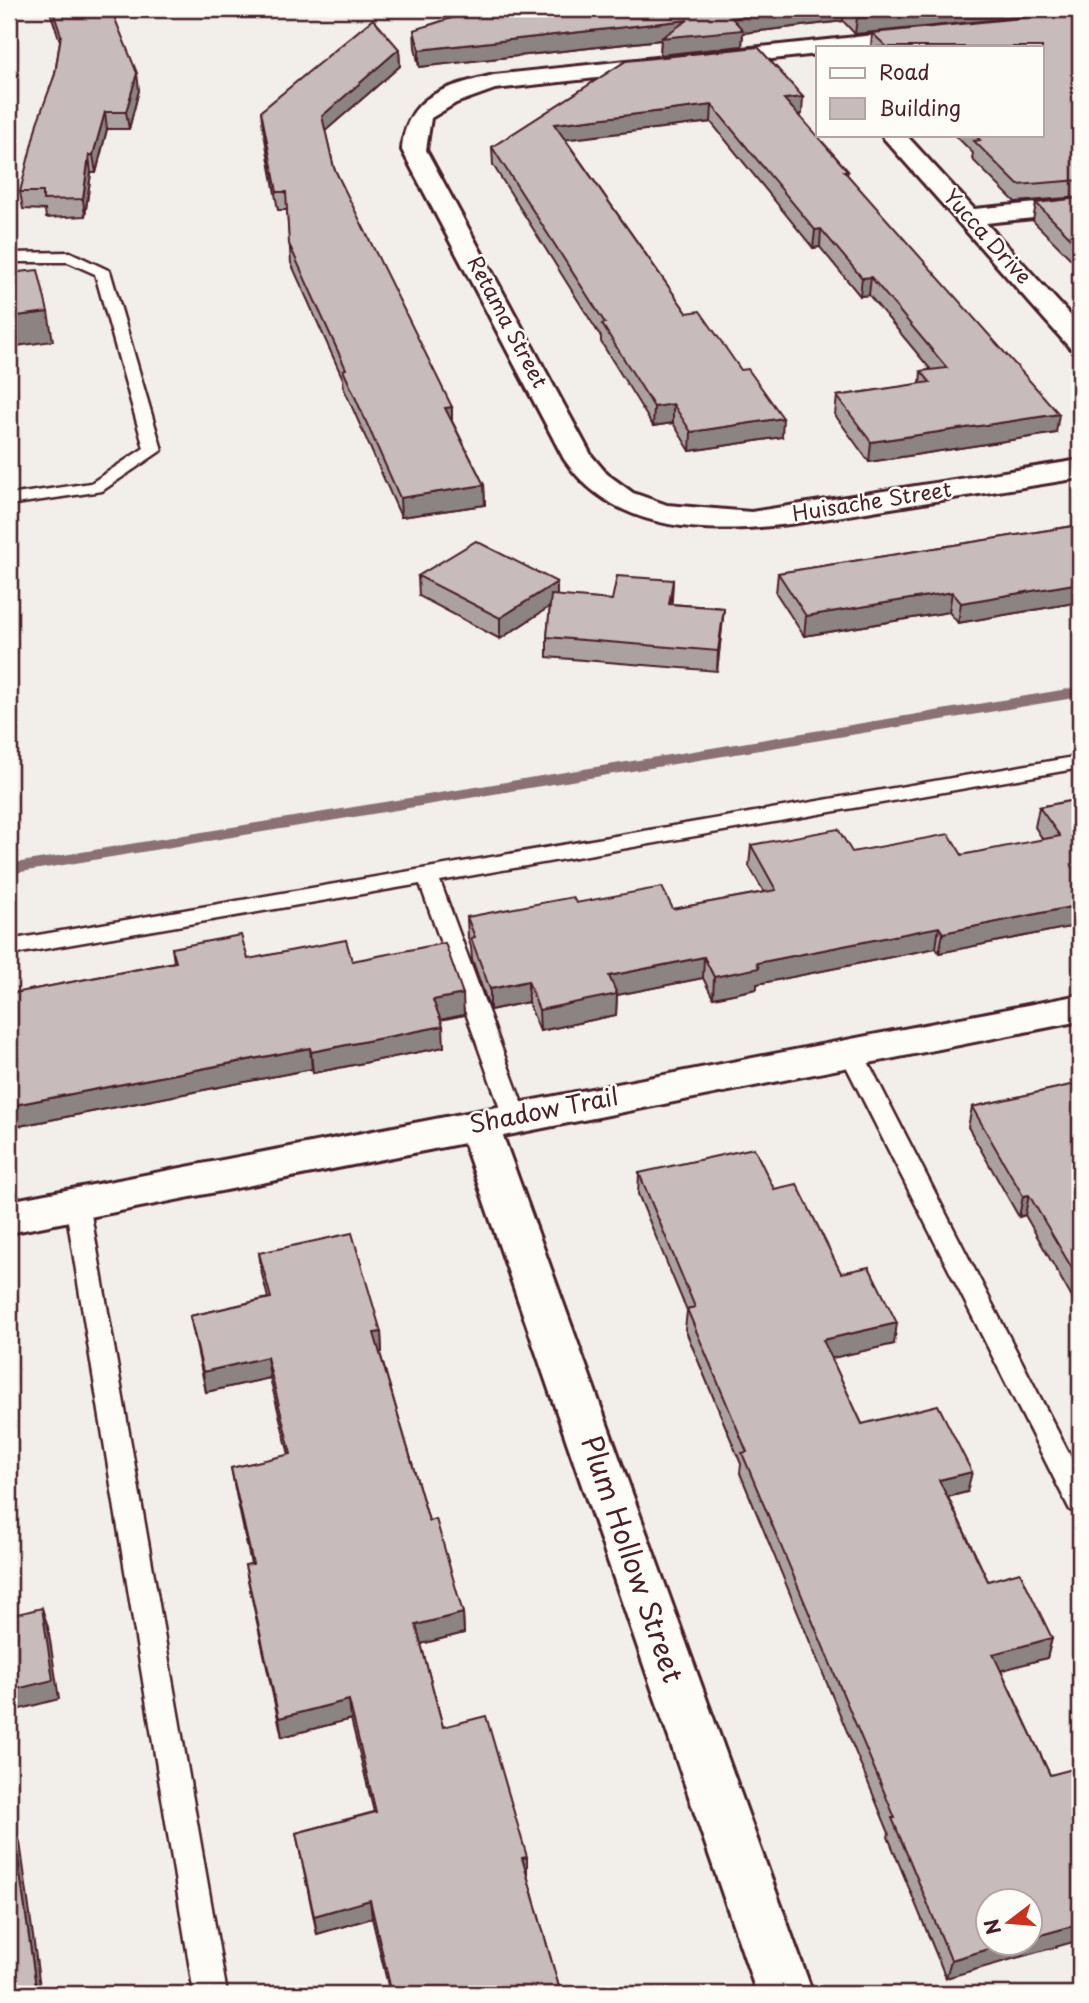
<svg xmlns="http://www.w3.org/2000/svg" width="1089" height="2003" viewBox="0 0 1089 2003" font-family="'Playpen Sans',sans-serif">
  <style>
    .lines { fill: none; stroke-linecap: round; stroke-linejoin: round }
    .stream { fill: #8b6f75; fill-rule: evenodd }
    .service-casing { stroke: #4a1f2b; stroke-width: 5 }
    .minor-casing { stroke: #4a1f2b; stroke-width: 6 }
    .service { fill: #fdfcf7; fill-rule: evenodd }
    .minor { fill: #fdfcf7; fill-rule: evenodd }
    .wall { fill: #aca1a1; stroke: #4a1f2b; stroke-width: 2 }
    .shaded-wall { fill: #8c8383; stroke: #4a1f2b; stroke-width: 2 }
    .building { fill: #c8bbbb; stroke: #4a1f2b; stroke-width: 2 }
    .labels { text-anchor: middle; stroke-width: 5; stroke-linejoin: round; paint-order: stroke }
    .far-street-label { font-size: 21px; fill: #4a1f2b; stroke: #fdfcf7 }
    .street-label { font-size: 24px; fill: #4a1f2b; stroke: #fdfcf7 }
    .near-street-label { font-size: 28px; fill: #4a1f2b; stroke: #fdfcf7 }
  </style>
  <rect width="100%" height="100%" fill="#f2efeb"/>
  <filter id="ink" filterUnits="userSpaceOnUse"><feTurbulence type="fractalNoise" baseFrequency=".0143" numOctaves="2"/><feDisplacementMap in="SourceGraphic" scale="14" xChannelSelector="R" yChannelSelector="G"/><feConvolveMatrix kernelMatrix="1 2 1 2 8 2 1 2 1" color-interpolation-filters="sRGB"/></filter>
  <g filter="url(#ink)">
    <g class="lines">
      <polygon class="stream" points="1080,687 1080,697 9,874 9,864"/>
      <defs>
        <g id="service">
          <polygon points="70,252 110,271 162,450 102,491 9,505 9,495 91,483 144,448 95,274 68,262 9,262 9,253"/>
          <polygon points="1080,756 1080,768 440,881 527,1117 523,1123 515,1126 507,1123 503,1117 420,884 9,955 9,940"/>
          <polygon points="851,1044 859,1046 863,1052 1080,1475 1080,1514 1070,1510 839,1052 843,1046"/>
          <polygon points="77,1194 86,1196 89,1203 227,1994 194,1994 65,1203 68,1196"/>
        </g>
        <g id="minor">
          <path d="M922,30l8,1 3,5 -3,5 -52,6h-60v7l-323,35 -39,14 -25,15 -5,32 165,305 16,19 26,19 34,12 84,7 329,-52v18c-63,10 -126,20 -189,30 -104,16 -256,55 -327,-49l-162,-309c4,-56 44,-63 92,-75z"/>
          <polygon points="881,135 906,135 974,209 1080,199 1080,213 986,223 1080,326 1080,350 1070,348"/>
          <polygon points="1080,995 1080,1021 503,1136 813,1994 757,1994 464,1143 9,1233 9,1201"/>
        </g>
      </defs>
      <use href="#service" class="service-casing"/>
      <use href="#minor" class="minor-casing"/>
      <use href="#service" class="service"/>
      <use href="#minor" class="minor"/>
    </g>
    <g class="wall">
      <polygon points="49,9 111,9 139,90 129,129 107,129 96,173 91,173 85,216 46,218 45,210 23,209 20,192 55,74 60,41"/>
      <polygon points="480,9 1080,9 1080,11 855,34 843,21 743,33 742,46 660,55 661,40 419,67 415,47 414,30"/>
      <polygon points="1080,12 1080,197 1015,202 972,159 973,153 955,135 1042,135 1042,47 871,47 872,33"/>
      <polygon points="399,49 400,66 325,131 334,168 452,421 484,485 485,505 401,517 344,389 343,379 291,263 287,210 278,210 263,128 261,111"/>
      <polygon points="626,61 802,114 798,114 848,171 847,175 1056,433 869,462 835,415 837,396 920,384 921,371 931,370 869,295 860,296 820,247 813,248 711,122 565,139 687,313 782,437 690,451 673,423 653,426 601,342 601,337 493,165 492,147"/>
      <polygon points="1080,198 1080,268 1033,221 1036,203"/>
      <polygon points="1080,525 1080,602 958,623 949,612 804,636 776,593 778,573"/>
      <polygon points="418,576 557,582 557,596 612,600 673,580 671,604 724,608 717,671 547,657 547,637 550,606 500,639 419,596"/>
      <polygon points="1080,799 1080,925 939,953 936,948 757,984 757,989 713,998 703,978 617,995 616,1015 540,1031 528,1002 490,1010 472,959 471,947 468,938 467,917 576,903 673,909 764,892 749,866 751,845 852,852 962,855 1043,840 1035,827 1039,807"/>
      <polygon points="172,948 248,959 352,961 464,1015 440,1020 444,1047 313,1073 312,1069 9,1128 9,994 174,962"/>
      <polygon points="1080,1083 1080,1312 1025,1215 1019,1217 968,1127 972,1107"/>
      <polygon points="639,1173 774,1189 841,1273 894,1344 831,1358 862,1424 967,1492 948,1497 988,1581 1052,1638 1047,1658 1001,1670 1050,1775 946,1978 888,1837 889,1833 740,1473 741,1464 685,1329 687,1311 638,1194"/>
      <polygon points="259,1253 381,1332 382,1352 380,1353 429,1521 463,1613 464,1633 421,1644 443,1727 527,1875 561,1994 390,1994 372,1918 317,1934 296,1833 374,1812 351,1719 282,1737 249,1585 245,1565 251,1564 235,1489 231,1468 289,1455 270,1378 206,1392 190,1316 268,1298 262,1274"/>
    </g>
    <g class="shaded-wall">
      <polygon points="811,9 844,9 843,21 743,33 742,46 660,55 661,40 419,67 419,50 688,20 732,18"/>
      <polygon points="946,9 1080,9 1080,11 855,34 857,18"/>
      <polygon points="399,49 400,66 323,133 322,116"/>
      <polygon points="137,73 139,90 129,129 126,112"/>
      <polygon points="803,97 802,114 783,116 784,99"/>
      <polygon points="712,105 711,122 554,141 554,124"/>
      <polygon points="105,112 107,129 96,173 93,155"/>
      <polygon points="89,155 91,173 85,216 83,199"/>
      <polygon points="821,229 820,247 813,248 815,230"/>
      <polygon points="871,277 869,295 860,296 862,278"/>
      <polygon points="48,312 53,341 9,347 9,317"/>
      <polygon points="673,404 673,423 653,426 654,407"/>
      <polygon points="452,407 452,426 445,408"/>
      <polygon points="1059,414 1056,433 869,462 871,442"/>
      <polygon points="783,418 782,437 690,451 691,432"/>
      <polygon points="484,485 485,505 401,517 400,498"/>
      <polygon points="673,580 672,600 668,624 669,604"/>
      <polygon points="557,582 557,602 500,639 500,618"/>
      <polygon points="1080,583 1080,602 958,623 961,603"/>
      <polygon points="952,592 949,612 804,636 806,616"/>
      <polygon points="724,608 722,628 717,671 718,651"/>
      <polygon points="1080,905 1080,925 939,953 943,933"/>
      <polygon points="939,927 936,948 757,984 757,989 713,998 714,977 757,963"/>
      <polygon points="704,957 703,978 617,995 616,1015 540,1031 539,1010 609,976"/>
      <polygon points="528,981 528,1002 490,1010 490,989"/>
      <polygon points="463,994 464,1015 434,1021 433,1000"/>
      <polygon points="443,1026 444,1047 313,1073 311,1052"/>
      <polygon points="310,1048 312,1069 9,1128 9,1106"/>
      <polygon points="1029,1195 1025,1215 1019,1217 1023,1196"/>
      <polygon points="897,1323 894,1344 820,1361 823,1340"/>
      <polygon points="381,1332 382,1352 376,1354 374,1333"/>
      <polygon points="267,1357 270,1378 206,1392 203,1372"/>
      <polygon points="9,1372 12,1393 9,1393"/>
      <polygon points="972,1472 967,1492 935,1500 939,1480"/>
      <polygon points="42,1608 48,1627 59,1699 9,1712 9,1691"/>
      <polygon points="463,1613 464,1633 417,1645 416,1625"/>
      <polygon points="1052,1638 1047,1658 988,1674 993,1654"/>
      <polygon points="349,1700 351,1719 282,1737 279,1718"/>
      <polygon points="13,1824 20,1842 41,1994 37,1994"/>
      <polygon points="527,1857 527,1875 522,1858"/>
      <polygon points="370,1900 372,1918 317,1934 314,1916"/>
      <polygon points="1080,1924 1080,1940 946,1978 951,1960 1010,1943 1030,1943 1030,1938"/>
    </g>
    <g class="building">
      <polygon points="52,9 111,9 137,73 126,112 105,112 93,155 89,155 83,199 43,200 43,192 20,192 37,123 55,74 61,35"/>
      <polygon points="480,9 811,9 732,18 743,30 661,38 688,20 419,50 414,30"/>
      <polygon points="848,9 946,9 857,18"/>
      <polygon points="1080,12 1080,180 1018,185 974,141 980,140 975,135 1042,135 1042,47 887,47 872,33"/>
      <polygon points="373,19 399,49 322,116 334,168 452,407 445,408 484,485 400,498 343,370 346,369 289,244 286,192 277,192 261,111"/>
      <polygon points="758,47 803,97 784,99 848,171 844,171 1059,414 871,442 837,396 930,382 921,371 947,368 871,277 862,278 821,229 815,230 712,105 554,124 687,313 700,311 741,370 748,369 783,418 691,432 673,404 654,407 602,324 605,323 492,147 626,61"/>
      <polygon points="1080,198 1080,247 1036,203"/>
      <polygon points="38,270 48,312 9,317 9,273"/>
      <polygon points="1080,525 1080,583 961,603 952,592 806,616 778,573"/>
      <polygon points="476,541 557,582 500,618 418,576"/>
      <polygon points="617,576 673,580 669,604 724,608 718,651 547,637 551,595 612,600"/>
      <polygon points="1080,799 1080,905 943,933 939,927 757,963 759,968 714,977 704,957 609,976 617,994 539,1010 528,981 490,989 471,938 475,937 467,917 573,897 576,903 662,887 673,909 776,890 751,845 838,829 852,852 949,834 962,855 1060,836 1039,807"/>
      <polygon points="241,935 248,959 346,940 352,961 445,943 463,994 433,1000 443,1026 311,1052 310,1048 9,1106 9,994 176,962 172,948"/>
      <polygon points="1080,1083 1080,1282 1029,1195 1023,1196 972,1107"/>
      <polygon points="754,1148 774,1189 797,1184 841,1273 869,1267 897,1323 823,1340 862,1424 938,1405 972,1472 939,1480 988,1581 1020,1572 1052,1638 993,1654 1050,1775 1080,1767 1080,1924 1030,1938 1030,1901 988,1901 988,1943 1010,1943 951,1960 892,1818 895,1818 742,1453 747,1452 687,1309 695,1307 639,1173"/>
      <polygon points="352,1233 381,1332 374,1333 429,1521 436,1519 463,1613 416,1625 443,1727 486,1716 527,1857 522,1858 561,1994 392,1994 370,1900 314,1916 296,1833 376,1812 349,1700 279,1718 245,1565 253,1564 231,1468 291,1454 267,1357 203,1372 190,1316 271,1298 259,1253"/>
      <polygon points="42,1608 53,1680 9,1691 9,1616"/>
      <polygon points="13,1824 37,1994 9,1994 9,1825"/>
    </g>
  </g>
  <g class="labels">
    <g class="far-street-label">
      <text transform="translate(987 237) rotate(48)" y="7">Yucca Drive</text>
      <text transform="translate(507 322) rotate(62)" y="7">Retama Street</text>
      <text transform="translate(872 502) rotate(-9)" y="7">Huisache Street</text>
    </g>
    <g class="street-label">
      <text transform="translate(544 1111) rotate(-11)" y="8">Shadow Trail</text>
    </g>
    <g class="near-street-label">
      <text transform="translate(632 1559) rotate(71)" y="10">Plum Hollow Street</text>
    </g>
  </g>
  <rect width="1089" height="2003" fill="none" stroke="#fdfcf7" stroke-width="35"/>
  <rect x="18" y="18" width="1054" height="1968" fill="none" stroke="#4a1f2b" stroke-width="2.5" filter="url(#ink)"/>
  <rect x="816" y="46" width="228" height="91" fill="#fdfcf7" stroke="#b5a4a5" stroke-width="2"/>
  <rect x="830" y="68" width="35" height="10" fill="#fdfcf7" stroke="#b5a4a5" stroke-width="2"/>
  <text x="879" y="80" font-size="21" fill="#4a1f2b">Road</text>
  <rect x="830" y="98" width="35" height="21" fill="#c8bbbb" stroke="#b5a4a5" stroke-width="2"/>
  <text x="879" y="116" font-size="21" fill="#4a1f2b">Building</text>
  <g transform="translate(1009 1922) rotate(254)"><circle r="33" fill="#fdfcf7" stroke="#b5a4a5" stroke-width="2"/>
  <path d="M0-5L12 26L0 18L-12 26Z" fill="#c8321e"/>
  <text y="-10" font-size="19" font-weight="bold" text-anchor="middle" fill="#4a1f2b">N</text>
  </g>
</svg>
